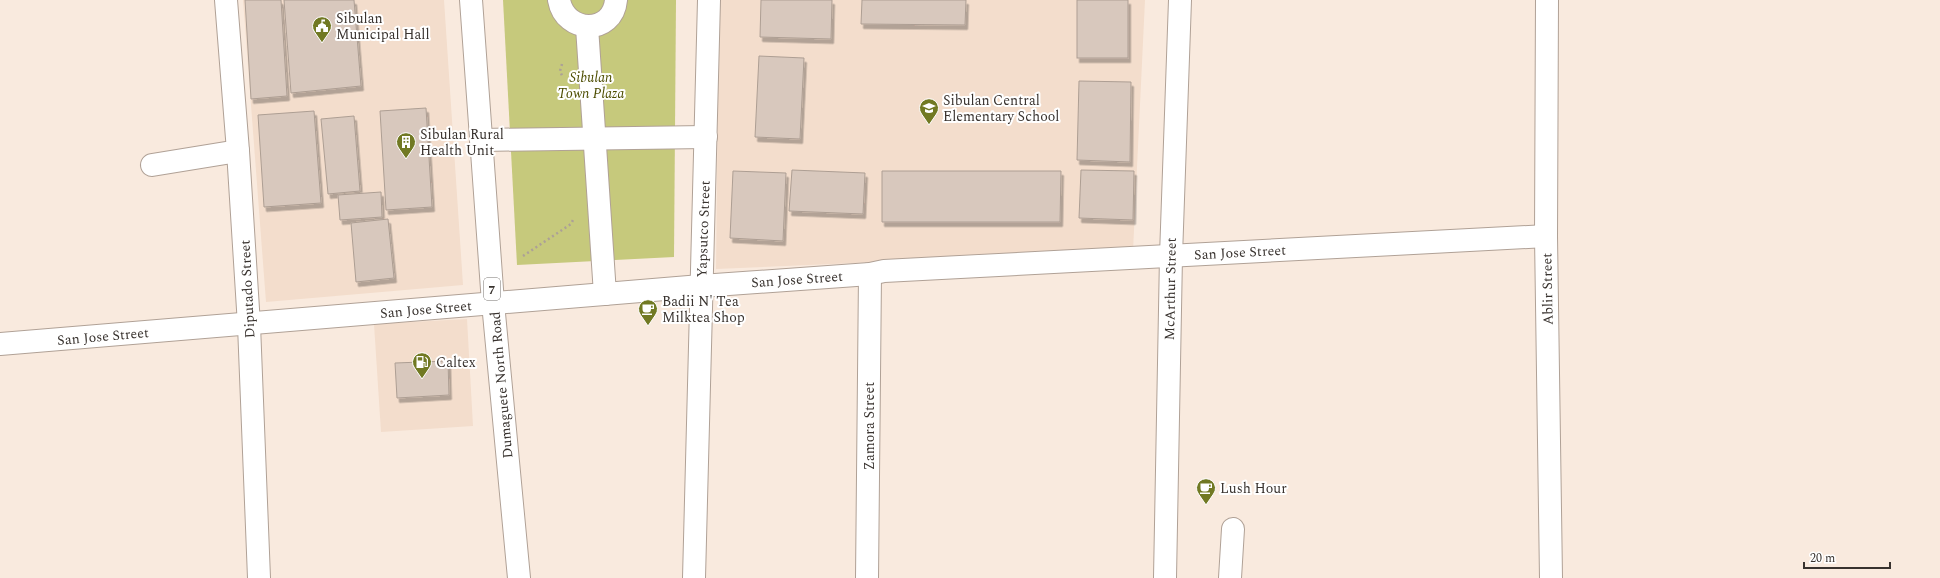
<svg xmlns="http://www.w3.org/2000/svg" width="1940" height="578" viewBox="0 0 1940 578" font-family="Spectral,serif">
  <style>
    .built { fill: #f3ddcc }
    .green { fill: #c6c97c }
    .building { fill: #d8c8bd; stroke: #ad9e93; filter: url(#shadow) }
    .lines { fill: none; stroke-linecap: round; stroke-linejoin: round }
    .minor-casing { stroke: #b0a196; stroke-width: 24 }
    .highway-casing { stroke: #b0a196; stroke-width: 24 }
    .path { stroke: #aca097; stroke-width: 2.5; stroke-dasharray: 2 3; stroke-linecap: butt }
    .minor { stroke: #fff; stroke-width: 22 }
    .highway { stroke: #fff; stroke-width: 22 }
    .labels { text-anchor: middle; stroke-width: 4; stroke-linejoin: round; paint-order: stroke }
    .shield { fill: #fff; stroke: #74706d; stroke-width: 1 }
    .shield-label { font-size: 13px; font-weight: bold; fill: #38322e }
    .poi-label { font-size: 14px; fill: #38322e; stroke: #fff; text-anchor: start }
    .park-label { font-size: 14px; font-style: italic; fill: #4d4d00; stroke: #fff }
    .street-label { font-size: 14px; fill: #38322e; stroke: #fff }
  </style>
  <defs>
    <filter id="shadow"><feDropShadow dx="2.5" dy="4.5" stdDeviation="0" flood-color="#0004"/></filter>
  </defs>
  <rect width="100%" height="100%" fill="#f9eade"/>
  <g class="built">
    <polygon points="243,0 444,0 463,285 266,302"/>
    <polygon points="719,0 1145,0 1133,251 716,269"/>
    <polygon points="467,319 473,426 381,432 374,324"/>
  </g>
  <polygon class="green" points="503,0 676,0 674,257 517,265"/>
  <g class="building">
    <polygon points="245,0 281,0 287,96 251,99"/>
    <polygon points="284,0 354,0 361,86 291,93"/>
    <polygon points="761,0 832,0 831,39 760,37"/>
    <polygon points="862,0 966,0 965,25 861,24"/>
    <rect x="1077" y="0" width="51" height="58"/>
    <polygon points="759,56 804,58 800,139 755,137"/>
    <polygon points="1079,81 1131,82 1130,162 1077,160"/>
    <polygon points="426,108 432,207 386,210 380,111"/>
    <polygon points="314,111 321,203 264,207 258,115"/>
    <polygon points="354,116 360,191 328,194 321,119"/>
    <polygon points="792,170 865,173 863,214 789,211"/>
    <polygon points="1081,170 1134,171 1133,220 1079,218"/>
    <polygon points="733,171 786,173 783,241 730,238"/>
    <polygon points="882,171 1061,171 1060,222 882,222"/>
    <polygon points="381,192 382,217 340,220 338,195"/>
    <polygon points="388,219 394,278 356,282 351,223"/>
    <polygon points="448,361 449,395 397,398 395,363"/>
  </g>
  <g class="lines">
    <defs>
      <g id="minor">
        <polyline points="226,0 238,151 249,325 259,578"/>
        <path d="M559,0c6,34 54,35 57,0"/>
        <polyline points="1547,0 1546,236 1551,578"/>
        <polyline points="587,27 605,294"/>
        <polyline points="481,140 706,137"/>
        <polyline points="152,165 238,151"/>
        <polyline points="0,344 701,286 870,274 884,271 1546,236"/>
        <polyline points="694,578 709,0"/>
        <polyline points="867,578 870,274"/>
        <polyline points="1165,578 1171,256 1180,0"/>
        <polyline points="1230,578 1233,529"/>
      </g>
      <polyline id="highway" points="471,0 493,303 519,578"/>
    </defs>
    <use href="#minor" class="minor-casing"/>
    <use href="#highway" class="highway-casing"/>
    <g class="path">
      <polyline points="562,64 560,71 563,78"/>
      <polyline points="523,256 571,224 573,220"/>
    </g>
    <use href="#minor" class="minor"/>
    <use href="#highway" class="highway"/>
  </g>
  <defs>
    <symbol id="civic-pin" viewBox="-11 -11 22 30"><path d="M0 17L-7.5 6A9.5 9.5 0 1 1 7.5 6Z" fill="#717923" stroke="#fff"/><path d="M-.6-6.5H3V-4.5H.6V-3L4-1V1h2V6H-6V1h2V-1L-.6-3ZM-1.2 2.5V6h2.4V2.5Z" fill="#fff"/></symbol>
    <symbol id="school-pin" viewBox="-11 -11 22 30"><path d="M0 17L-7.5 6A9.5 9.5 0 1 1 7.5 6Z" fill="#717923" stroke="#fff"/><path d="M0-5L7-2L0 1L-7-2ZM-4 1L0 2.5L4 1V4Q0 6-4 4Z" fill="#fff"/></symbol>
    <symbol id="building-pin" viewBox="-11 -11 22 30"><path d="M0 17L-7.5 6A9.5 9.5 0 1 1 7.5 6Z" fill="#717923" stroke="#fff"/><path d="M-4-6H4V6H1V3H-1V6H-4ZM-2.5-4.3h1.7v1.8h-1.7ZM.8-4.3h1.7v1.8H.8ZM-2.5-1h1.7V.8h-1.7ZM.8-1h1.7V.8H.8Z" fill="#fff"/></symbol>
    <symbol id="cafe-pin" viewBox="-11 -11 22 30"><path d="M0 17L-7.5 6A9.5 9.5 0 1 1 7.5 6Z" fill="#717923" stroke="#fff"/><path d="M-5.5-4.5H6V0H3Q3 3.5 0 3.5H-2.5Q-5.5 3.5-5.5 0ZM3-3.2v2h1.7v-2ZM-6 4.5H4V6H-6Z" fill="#fff"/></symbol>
    <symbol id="fuel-pin" viewBox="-11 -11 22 30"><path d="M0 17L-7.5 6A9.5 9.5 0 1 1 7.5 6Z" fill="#717923" stroke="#fff"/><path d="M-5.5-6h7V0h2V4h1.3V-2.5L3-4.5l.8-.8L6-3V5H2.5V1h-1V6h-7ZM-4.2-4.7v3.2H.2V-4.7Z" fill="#fff"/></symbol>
  </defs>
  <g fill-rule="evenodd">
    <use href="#civic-pin" x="311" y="15" width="22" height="30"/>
    <use href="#school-pin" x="918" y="97" width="22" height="30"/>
    <use href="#building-pin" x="395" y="131" width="22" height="30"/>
    <use href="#cafe-pin" x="637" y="298" width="22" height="30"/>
    <use href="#fuel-pin" x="411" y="351" width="22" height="30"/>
    <use href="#cafe-pin" x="1195" y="477" width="22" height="30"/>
  </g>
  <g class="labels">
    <rect class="shield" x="484" y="278" width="16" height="22" rx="3"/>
    <g class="shield-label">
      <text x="492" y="294">7</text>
    </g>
    <g class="poi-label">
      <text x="336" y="23">Sibulan<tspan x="336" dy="16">Municipal Hall</tspan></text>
      <text x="943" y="105">Sibulan Central<tspan x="943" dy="16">Elementary School</tspan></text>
      <text x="420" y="139">Sibulan Rural<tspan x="420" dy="16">Health Unit</tspan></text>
      <text x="662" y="306">Badii N' Tea<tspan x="662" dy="16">Milktea Shop</tspan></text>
      <text x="436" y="367">Caltex</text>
      <text x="1220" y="493">Lush Hour</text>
    </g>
    <g class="park-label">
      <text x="591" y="82">Sibulan<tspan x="591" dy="16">Town Plaza</tspan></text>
    </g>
    <g class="street-label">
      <text transform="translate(703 229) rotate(-88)" y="5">Yapsutco Street</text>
      <text transform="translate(1240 252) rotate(-3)" y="5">San Jose Street</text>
      <text transform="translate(797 279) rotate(-4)" y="5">San Jose Street</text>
      <text transform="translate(247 289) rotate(-93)" y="5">Diputado Street</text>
      <text transform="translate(1170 289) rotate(-89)" y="5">McArthur Street</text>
      <text transform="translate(1547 289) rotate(-91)" y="5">Ablir Street</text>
      <text transform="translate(426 309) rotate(-5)" y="5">San Jose Street</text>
      <text transform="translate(103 336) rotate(-5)" y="5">San Jose Street</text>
      <text transform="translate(501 385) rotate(-95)" y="5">Dumaguete North Road</text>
      <text transform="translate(869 426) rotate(-90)" y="5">Zamora Street</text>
    </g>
  </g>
  <path d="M1804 562v6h86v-6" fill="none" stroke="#38322e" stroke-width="2"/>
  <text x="1810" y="562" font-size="12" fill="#38322e" stroke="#ffffff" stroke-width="3" paint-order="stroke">20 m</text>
</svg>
